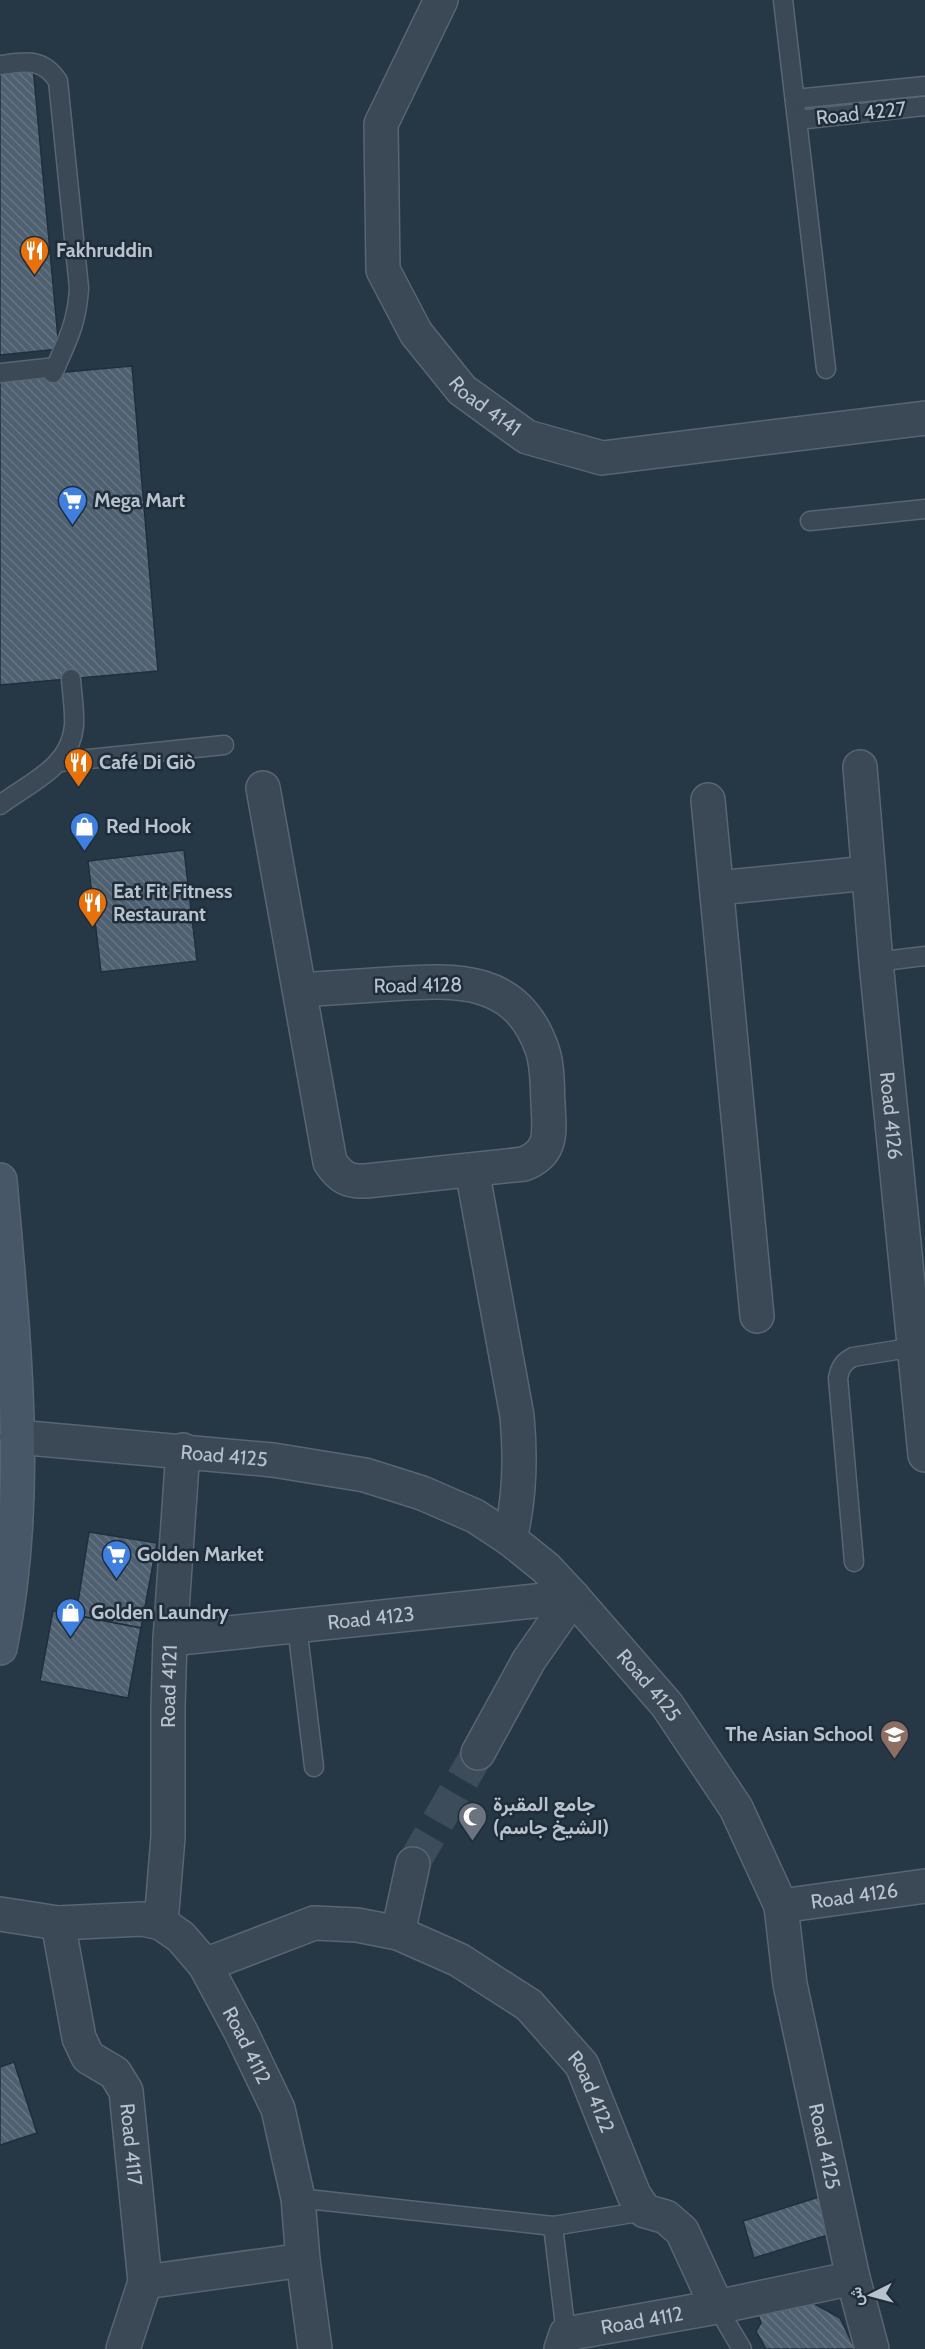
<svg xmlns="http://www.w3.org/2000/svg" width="925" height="2349" viewBox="0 0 925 2349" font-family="Cabin,Vazirmatn,sans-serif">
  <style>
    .building { fill: url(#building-back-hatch); stroke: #212f3d; stroke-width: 1.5 }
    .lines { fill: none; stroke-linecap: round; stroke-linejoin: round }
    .street-tunnel { stroke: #3c4c5a; stroke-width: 33; stroke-dasharray: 33 16; stroke-linecap: butt }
    .lane-casing { stroke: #596672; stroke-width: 21 }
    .street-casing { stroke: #596672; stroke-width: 36 }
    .secondary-casing { stroke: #596672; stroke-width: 36 }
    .lane { stroke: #3b4855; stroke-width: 18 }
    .street { stroke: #3b4855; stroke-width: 33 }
    .secondary { stroke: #485768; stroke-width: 33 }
    .labels { text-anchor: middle; stroke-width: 5; stroke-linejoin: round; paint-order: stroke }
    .street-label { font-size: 20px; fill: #b9c3ce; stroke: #1f2d3b }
    .poi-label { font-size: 20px; font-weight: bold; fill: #b9c3ce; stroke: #1f2d3b; text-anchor: start }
  </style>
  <defs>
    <pattern id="building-back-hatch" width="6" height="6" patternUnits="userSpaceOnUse" patternTransform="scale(1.5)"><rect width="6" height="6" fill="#4f6071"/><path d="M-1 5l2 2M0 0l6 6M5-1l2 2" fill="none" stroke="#667584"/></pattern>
  </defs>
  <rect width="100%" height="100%" fill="#263746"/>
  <g class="building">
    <polygon points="33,67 59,349 0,355 0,70"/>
    <polygon points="132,366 158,671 0,685 0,378"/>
    <polygon points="184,850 197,961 101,972 88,861"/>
    <polygon points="89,1532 157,1543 141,1628 76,1615"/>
    <polygon points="53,1611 141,1628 128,1698 40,1681"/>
    <polygon points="14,2062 37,2133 0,2145 0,2067"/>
    <polygon points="822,2196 834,2233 754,2258 743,2221"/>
    <polygon points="813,2303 840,2318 855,2349 766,2349 756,2331 761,2323 756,2309"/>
  </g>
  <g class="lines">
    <polyline class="street-tunnel" points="413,1864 478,1753"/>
    <defs>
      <g id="lane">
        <polyline points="783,0 826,369"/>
        <path d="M0,65c26,-3 42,-8 58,16l21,207c-2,36 -12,53 -26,85"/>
        <polyline points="795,99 925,86"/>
        <polyline points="798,120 925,106"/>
        <polyline points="0,373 56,367"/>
        <polyline points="810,521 925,509"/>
        <polyline points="60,762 224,745"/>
        <path d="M0,805c30,-23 70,-37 74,-79 1,-15 -2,-32 -3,-47"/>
        <polyline points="876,962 925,956"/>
        <path d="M854,1562l-16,-184c2,-10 5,-16 15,-21l62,-10"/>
        <polyline points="297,1626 314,1767"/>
        <polyline points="298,2198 553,2226 645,2211"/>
        <polyline points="553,2226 566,2334"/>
        <polyline points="717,2307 742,2349"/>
      </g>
      <g id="street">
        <path id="s1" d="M441,0l-60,124 2,146 33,63 46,57 65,47 75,21 323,-40"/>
        <path id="s2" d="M860,767l16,195 49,493"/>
        <path d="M263,788l67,374c10,15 18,20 36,19l158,-17c30,-12 25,-33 24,-61 -1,-17 0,-37 -6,-54 -26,-74 -87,-69 -152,-65 -30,2 -60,4 -90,6"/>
        <polyline points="708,800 757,1316"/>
        <polyline points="718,888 868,873"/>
        <path d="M472,1170l45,246c4,43 3,82 -7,123"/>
        <path id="s3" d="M17,1437l256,23 92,15 57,18 53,23 35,23 36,29 27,29 94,108 69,103 45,98 9,78 63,294 19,71"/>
        <path id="s4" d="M170,1639l403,-42"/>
        <polyline points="478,1753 529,1660 573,1597"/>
        <path id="s5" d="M781,1906l144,-20"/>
        <path id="s6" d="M0,1914l58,9 84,-4 19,4 20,14 24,28 36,67 37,77 20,89 5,62 12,89"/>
        <path id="s7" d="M58,1923l21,115 9,19 27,16 11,18 19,191 -22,67"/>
        <path id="s8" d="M161,1923l7,-86v-130l2,-68 13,-189"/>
        <polyline points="398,1933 413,1864"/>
        <path id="s9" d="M205,1965l109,-42 43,2 41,8 61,27 70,45 53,60 52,130 11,16 21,6 16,14 35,76"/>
        <polyline points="145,2282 303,2260"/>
        <path id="s10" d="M561,2349l5,-15 151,-27 136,-29"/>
      </g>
      <path id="secondary" d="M0,1180c13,155 32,315 0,468"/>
    </defs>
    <use href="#lane" class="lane-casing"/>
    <use href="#street" class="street-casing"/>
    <use href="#secondary" class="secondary-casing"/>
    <use href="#lane" class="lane"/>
    <use href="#street" class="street"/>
    <use href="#secondary" class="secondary"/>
  </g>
  <defs>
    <symbol id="restaurant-pin" viewBox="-11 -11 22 30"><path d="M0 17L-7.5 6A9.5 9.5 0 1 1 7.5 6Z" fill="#e8710a" stroke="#1f2d3b"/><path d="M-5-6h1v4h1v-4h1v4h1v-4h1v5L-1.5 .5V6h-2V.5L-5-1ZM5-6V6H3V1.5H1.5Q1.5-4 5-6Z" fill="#fff"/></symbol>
    <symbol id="supermarket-pin" viewBox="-11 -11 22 30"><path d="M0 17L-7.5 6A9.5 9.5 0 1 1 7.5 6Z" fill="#3f7fe0" stroke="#1f2d3b"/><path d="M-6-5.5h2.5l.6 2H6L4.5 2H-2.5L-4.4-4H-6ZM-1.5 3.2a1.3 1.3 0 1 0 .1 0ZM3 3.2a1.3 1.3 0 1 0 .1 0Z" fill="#fff"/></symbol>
    <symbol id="shop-pin" viewBox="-11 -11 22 30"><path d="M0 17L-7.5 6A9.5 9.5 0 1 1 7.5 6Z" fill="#3f7fe0" stroke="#1f2d3b"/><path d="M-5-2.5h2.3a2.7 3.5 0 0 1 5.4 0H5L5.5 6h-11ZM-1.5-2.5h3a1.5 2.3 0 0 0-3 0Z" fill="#fff"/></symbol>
    <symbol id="school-pin" viewBox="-11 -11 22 30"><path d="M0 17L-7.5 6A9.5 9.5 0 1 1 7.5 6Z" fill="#8d6e63" stroke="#1f2d3b"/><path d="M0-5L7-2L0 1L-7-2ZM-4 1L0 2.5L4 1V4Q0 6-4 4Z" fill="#fff"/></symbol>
    <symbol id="mosque-pin" viewBox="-11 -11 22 30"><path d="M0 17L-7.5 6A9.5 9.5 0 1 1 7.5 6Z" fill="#6b7280" stroke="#1f2d3b"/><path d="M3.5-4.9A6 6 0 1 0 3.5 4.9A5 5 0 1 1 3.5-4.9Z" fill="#fff"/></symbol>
  </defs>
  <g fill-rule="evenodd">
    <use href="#restaurant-pin" x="18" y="234" width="33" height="45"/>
    <use href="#supermarket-pin" x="56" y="484" width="33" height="45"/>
    <use href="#restaurant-pin" x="62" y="746" width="33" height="45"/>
    <use href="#shop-pin" x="68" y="810" width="33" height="45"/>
    <use href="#restaurant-pin" x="76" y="886" width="33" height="45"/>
    <use href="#supermarket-pin" x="100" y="1538" width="33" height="45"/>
    <use href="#shop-pin" x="54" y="1596" width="33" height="45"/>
    <use href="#school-pin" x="878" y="1718" width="33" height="45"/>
    <use href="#mosque-pin" x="456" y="1800" width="33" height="45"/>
  </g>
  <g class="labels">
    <g class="street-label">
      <text transform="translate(861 113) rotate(-6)" y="7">Road 4227</text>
      <text dy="7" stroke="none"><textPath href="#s1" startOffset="456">Road 4141</textPath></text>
      <text transform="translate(418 985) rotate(-1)" y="7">Road 4128</text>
      <text dy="7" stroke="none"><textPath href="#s2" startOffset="350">Road 4126</textPath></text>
      <text dy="7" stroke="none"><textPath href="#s3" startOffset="208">Road 4125</textPath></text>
      <text dy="7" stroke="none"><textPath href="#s4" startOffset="202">Road 4123</textPath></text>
      <text dy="7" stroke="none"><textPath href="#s3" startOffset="712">Road 4125</textPath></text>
      <text dy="7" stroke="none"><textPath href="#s8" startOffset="237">Road 4121</textPath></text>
      <text dy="7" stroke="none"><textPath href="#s5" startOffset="74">Road 4126</textPath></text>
      <text dy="7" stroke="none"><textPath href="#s6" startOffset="314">Road 4112</textPath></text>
      <text dy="7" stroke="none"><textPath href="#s9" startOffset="460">Road 4122</textPath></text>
      <text dy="7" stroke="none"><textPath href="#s7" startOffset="244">Road 4117</textPath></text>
      <text dy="7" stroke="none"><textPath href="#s3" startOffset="1215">Road 4125</textPath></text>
      <text dy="7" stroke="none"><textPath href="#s10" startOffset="93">Road 4112</textPath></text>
    </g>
    <g class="poi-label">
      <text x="56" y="257">Fakhruddin</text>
      <text x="94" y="507">Mega Mart</text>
      <text x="99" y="769">Café Di Giò</text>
      <text x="106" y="833">Red Hook</text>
      <text x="113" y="898">Eat Fit Fitness<tspan x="113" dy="23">Restaurant</tspan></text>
      <text x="137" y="1561">Golden Market</text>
      <text x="91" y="1619">Golden Laundry</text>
      <text x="873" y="1741" text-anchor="end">The Asian School</text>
      <text x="493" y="1811">جامع المقبرة<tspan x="493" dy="23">(الشيخ جاسم)</tspan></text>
    </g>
  </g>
  <g transform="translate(871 2295) rotate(264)" stroke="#1f2d3b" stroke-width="4.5" paint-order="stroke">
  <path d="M0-4.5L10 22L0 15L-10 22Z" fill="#b9c3ce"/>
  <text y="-9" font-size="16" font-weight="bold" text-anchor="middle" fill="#b9c3ce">ش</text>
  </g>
</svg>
